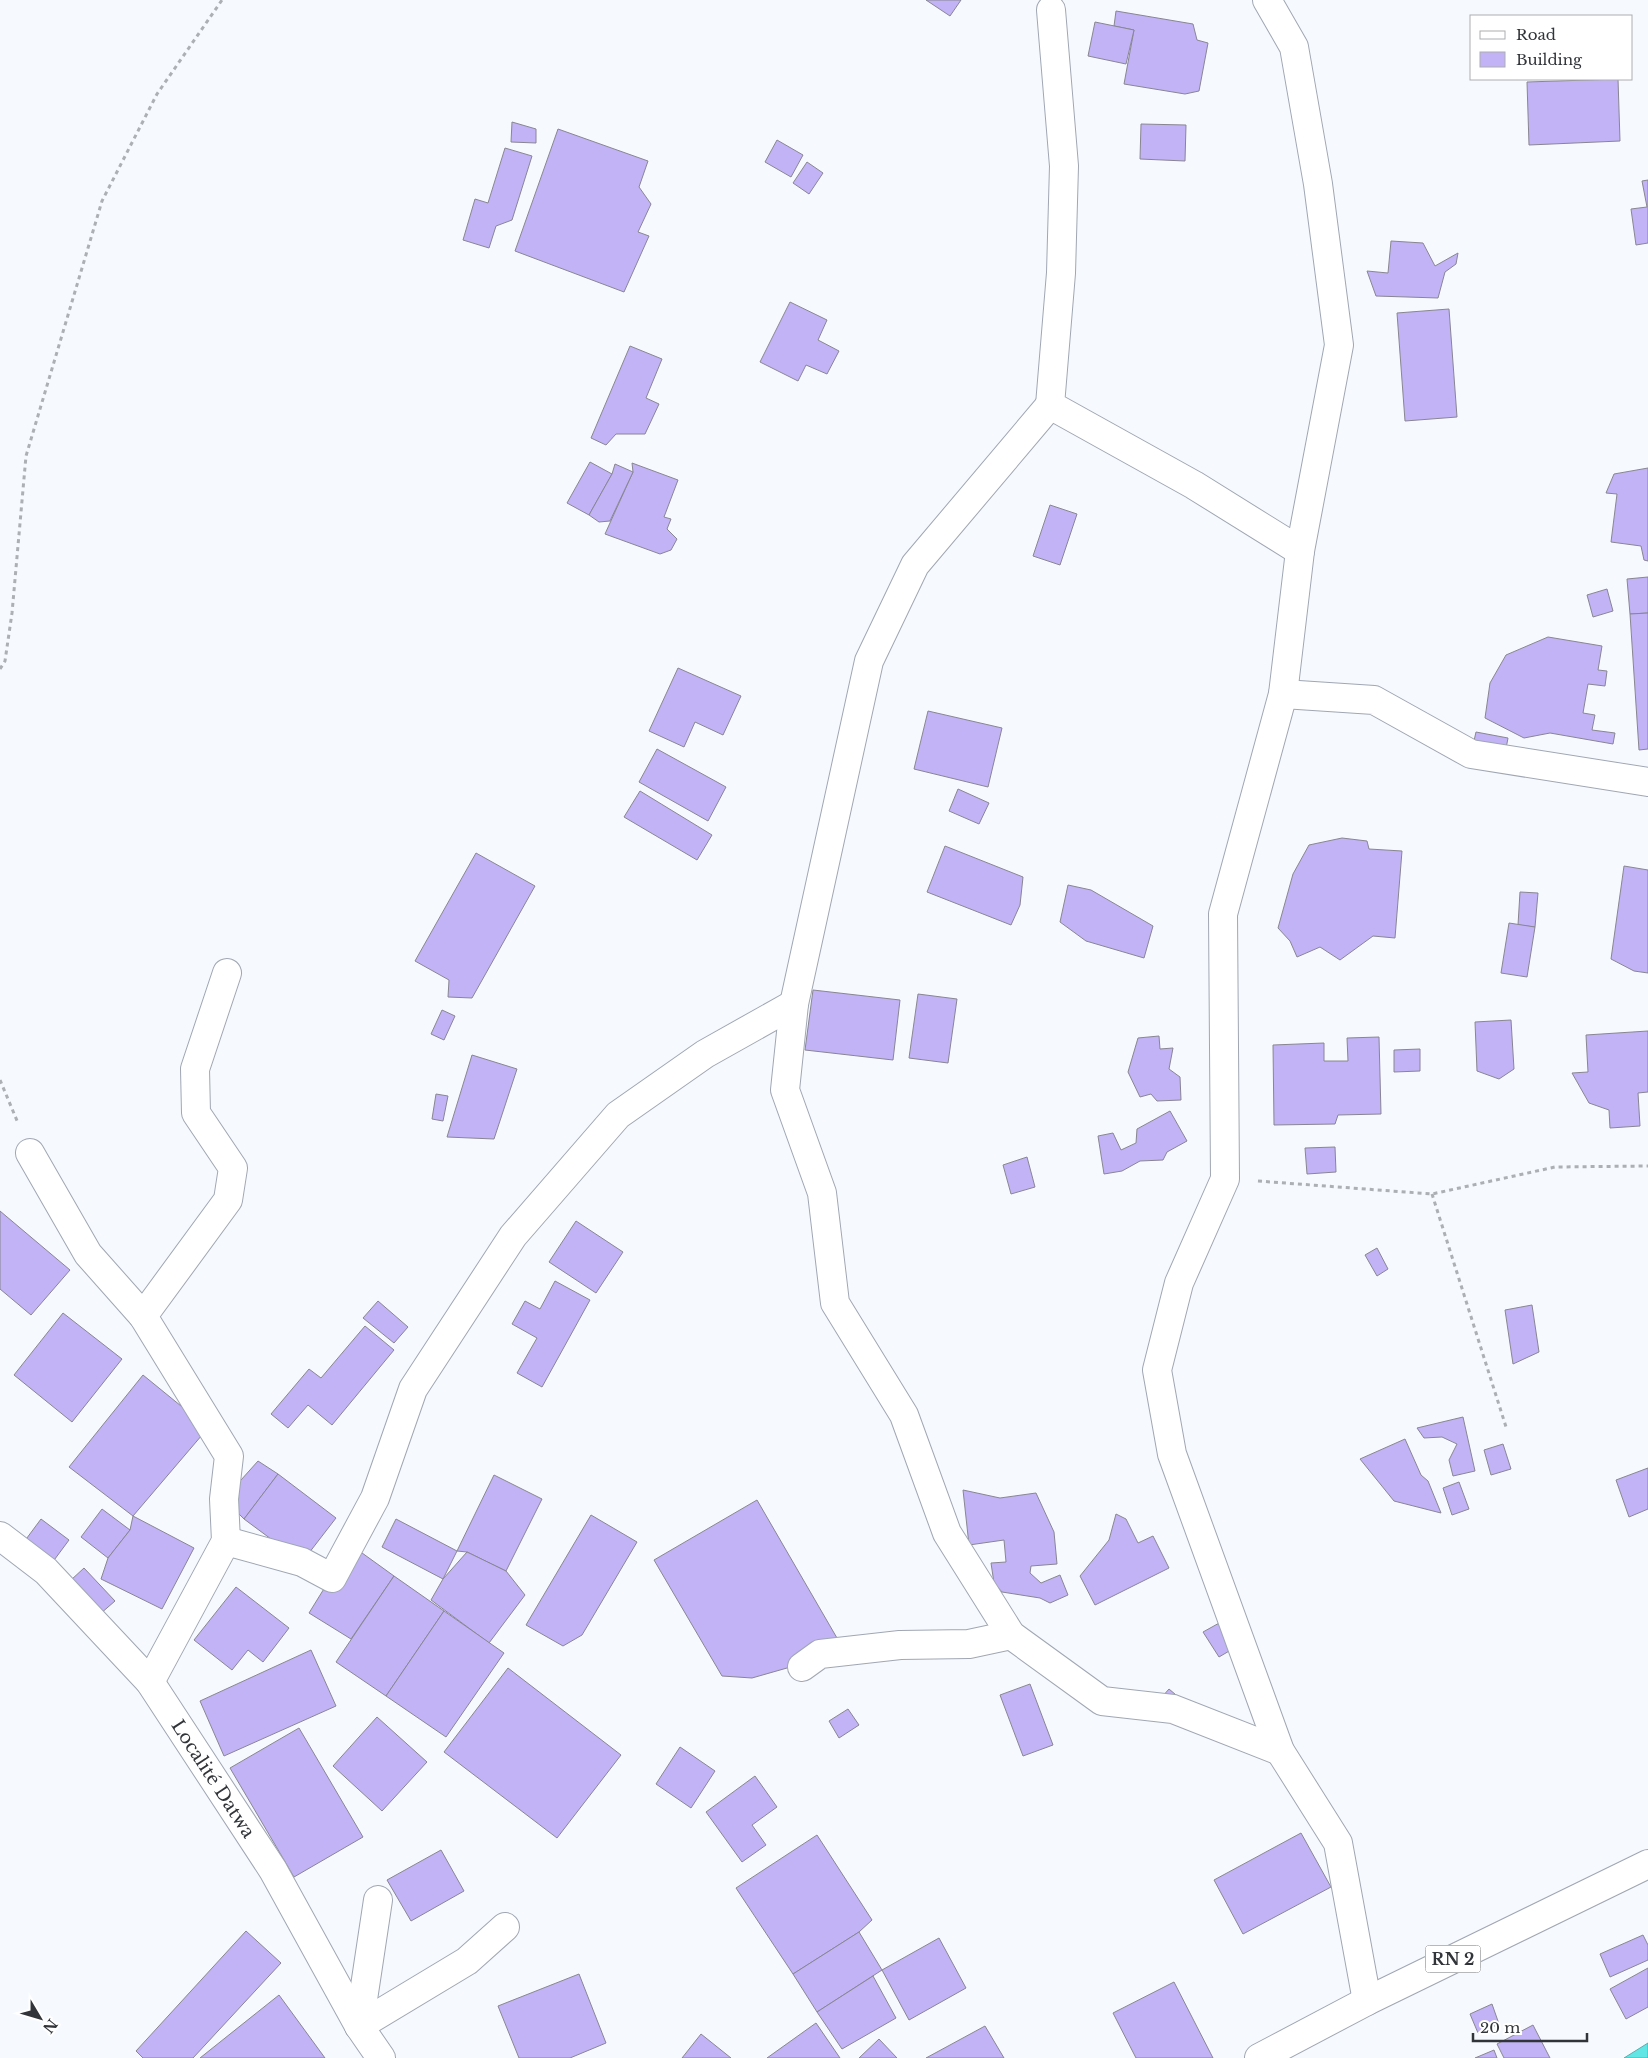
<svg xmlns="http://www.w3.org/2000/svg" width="1648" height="2058" viewBox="0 0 1648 2058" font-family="'Libre Baskerville',serif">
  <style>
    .water { fill: #62e6e5; stroke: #53b1b1 }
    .building { fill: #c1b3f5; stroke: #898693 }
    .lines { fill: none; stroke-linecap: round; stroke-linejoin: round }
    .minor-casing { stroke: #a0a7b3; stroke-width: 30 }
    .major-casing { stroke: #a0a7b3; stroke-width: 30 }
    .path { stroke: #acafb4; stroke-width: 3; stroke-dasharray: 4 4; stroke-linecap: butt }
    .minor { stroke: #fff; stroke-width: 28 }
    .major { stroke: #fff; stroke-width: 28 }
    .labels { text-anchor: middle; stroke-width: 5; stroke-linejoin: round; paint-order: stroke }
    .shield { fill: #fff; stroke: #6f7174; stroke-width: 1 }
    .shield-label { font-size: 16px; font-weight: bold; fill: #313439 }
    .street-label { font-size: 18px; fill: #313439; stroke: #fff }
  </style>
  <rect width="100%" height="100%" fill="#f6f9fe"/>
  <polygon class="water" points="1648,2043 1648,2058 1624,2058"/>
  <g class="building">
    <polygon points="926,0 961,0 950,16"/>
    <polygon points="1116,11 1193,24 1197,40 1208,43 1199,91 1185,94 1124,84 1134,30 1114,26"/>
    <polygon points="1095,22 1134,30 1126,64 1088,56"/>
    <polygon points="1618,79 1620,141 1529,145 1527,82"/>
    <polygon points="512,122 536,129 536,143 511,142"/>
    <polygon points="1141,124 1186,125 1185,161 1140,159"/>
    <polygon points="558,129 648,161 639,187 651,204 638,232 649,236 624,292 515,251"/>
    <polygon points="777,140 803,155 791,177 765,162"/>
    <polygon points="505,148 532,156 512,220 496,226 489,248 463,240 475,199 488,203"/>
    <polygon points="807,162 823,173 809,194 793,183"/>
    <polygon points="1648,180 1648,243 1636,245 1631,209 1647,207 1642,181"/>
    <polygon points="1391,241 1423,243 1435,266 1458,253 1456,264 1445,272 1438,298 1376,296 1367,271 1388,273"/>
    <polygon points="790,302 827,320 818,340 839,351 827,374 806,365 798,381 760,362"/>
    <polygon points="1449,309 1457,417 1405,421 1397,313"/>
    <polygon points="630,346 662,359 646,398 659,404 645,434 616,434 606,445 591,438"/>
    <polygon points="590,462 612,474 589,515 567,503"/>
    <polygon points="632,463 678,480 664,517 671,519 667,529 677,539 671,550 660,554 605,534 633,472"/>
    <polygon points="615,464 633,472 610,521 599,522 589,515 612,474"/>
    <polygon points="1648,468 1648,561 1644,560 1641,546 1611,542 1617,494 1606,493 1614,474"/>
    <polygon points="1050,505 1077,514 1060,565 1033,556"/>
    <polygon points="1648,577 1648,613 1630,614 1627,579"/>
    <polygon points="1607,589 1613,611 1593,617 1587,595"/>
    <polygon points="1648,613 1648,749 1639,750 1630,614"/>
    <polygon points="1548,637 1602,646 1598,670 1607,671 1605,686 1588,684 1583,713 1595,715 1592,730 1615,733 1613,744 1550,733 1524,738 1485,718 1490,683 1506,655"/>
    <polygon points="678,668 741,696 723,735 695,722 684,747 649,731"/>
    <polygon points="928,711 1002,728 988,787 914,769"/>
    <polygon points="1476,732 1508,738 1505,754 1471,754"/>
    <polygon points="657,749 726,787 708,821 639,782"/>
    <polygon points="958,789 989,803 979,824 949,811"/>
    <polygon points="640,791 712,835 697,860 624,817"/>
    <polygon points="1342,838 1367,841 1369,849 1402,851 1395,938 1373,936 1340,960 1320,947 1297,957 1290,941 1278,928 1293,874 1309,845"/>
    <polygon points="945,846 1023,877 1020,905 1011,925 927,892"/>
    <polygon points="476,853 535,886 472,998 448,997 449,980 415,961"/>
    <polygon points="1624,866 1648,870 1648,973 1634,971 1611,959"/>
    <polygon points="1068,885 1091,890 1153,926 1144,958 1086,941 1060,922"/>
    <polygon points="1520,892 1538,893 1535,927 1518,925"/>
    <polygon points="1509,923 1535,927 1527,977 1501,973"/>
    <polygon points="813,990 900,1000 893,1060 805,1050"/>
    <polygon points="918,994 957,999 948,1063 909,1058"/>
    <polygon points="442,1010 455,1016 444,1040 431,1034"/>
    <polygon points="1511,1020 1514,1069 1499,1079 1477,1071 1475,1022"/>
    <polygon points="1648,1031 1648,1092 1638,1093 1640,1126 1610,1128 1609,1110 1589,1103 1572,1073 1588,1072 1586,1035"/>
    <polygon points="1159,1036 1160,1049 1173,1048 1169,1069 1180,1077 1181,1100 1157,1101 1151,1094 1140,1097 1128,1072 1138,1038"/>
    <polygon points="1379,1037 1381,1114 1338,1115 1335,1124 1274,1125 1273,1045 1324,1043 1324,1061 1348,1061 1347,1038"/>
    <polygon points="1420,1049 1420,1071 1394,1072 1394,1050"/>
    <polygon points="472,1055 517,1069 494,1139 447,1137"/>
    <polygon points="436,1094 448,1096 443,1121 432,1119"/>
    <polygon points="1170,1111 1187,1141 1167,1152 1163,1160 1140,1161 1122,1171 1104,1174 1098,1136 1113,1133 1121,1150 1136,1143 1137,1129"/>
    <polygon points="1335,1147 1336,1172 1307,1174 1305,1148"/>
    <polygon points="1027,1157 1035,1187 1011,1194 1003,1165"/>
    <polygon points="0,1211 70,1270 31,1315 0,1289"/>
    <polygon points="576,1221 623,1252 596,1293 549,1262"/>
    <polygon points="1377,1248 1388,1269 1377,1276 1365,1255"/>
    <polygon points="555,1281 590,1300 542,1387 517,1373 537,1338 512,1324 525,1301 540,1309"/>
    <polygon points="378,1301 408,1327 394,1343 363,1318"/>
    <polygon points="1532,1305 1539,1352 1513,1364 1505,1310"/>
    <polygon points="63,1313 122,1359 72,1422 14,1375"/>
    <polygon points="365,1326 394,1350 332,1425 308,1405 288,1428 271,1414 309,1369 321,1378"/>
    <polygon points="143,1375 208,1428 133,1516 69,1467"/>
    <polygon points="1463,1417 1475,1471 1453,1476 1449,1460 1457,1444 1442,1437 1424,1438 1417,1428"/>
    <polygon points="1405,1439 1421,1475 1428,1481 1441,1513 1394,1501 1360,1459"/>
    <polygon points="1503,1444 1511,1469 1491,1475 1484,1450"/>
    <polygon points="258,1461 278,1474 244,1519 224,1499"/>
    <polygon points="1648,1468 1648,1509 1629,1517 1616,1480"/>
    <polygon points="278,1474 336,1518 302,1562 244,1519"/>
    <polygon points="494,1475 542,1499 506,1571 467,1552 457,1551"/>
    <polygon points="1459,1482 1469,1509 1452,1515 1443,1488"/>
    <polygon points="963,1490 1000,1498 1036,1493 1054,1532 1057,1564 1031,1566 1030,1573 1041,1583 1060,1575 1068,1595 1050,1603 1040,1598 1002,1592 994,1583 991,1563 1006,1562 1004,1540 969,1545"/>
    <polygon points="757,1500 837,1638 787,1668 752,1678 722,1676 654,1560"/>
    <polygon points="102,1509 130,1530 108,1558 81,1537"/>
    <polygon points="1116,1514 1126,1519 1138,1543 1153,1536 1169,1568 1095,1605 1080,1576 1109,1540"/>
    <polygon points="591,1515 637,1542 582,1635 563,1646 526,1625"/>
    <polygon points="133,1516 194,1548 162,1609 101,1579 108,1558 130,1530"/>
    <polygon points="41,1519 69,1540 46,1571 18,1550"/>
    <polygon points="396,1519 457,1551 443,1579 382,1547"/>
    <polygon points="351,1545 394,1576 351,1639 309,1613"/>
    <polygon points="467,1552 506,1571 525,1595 489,1643 431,1600 443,1579"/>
    <polygon points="84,1568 115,1601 92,1621 71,1580"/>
    <polygon points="394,1576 444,1611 386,1696 336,1662"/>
    <polygon points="236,1587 289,1628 263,1662 248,1650 232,1670 194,1640"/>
    <polygon points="444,1611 504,1653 446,1737 386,1696"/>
    <polygon points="1221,1622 1236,1647 1219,1657 1203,1632"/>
    <polygon points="311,1650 336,1706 224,1756 200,1701"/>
    <polygon points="508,1668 621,1755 557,1838 444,1752"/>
    <polygon points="1030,1684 1053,1745 1023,1756 1000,1695"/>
    <polygon points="1169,1689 1182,1700 1161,1698"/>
    <polygon points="848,1709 859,1725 839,1738 829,1721"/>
    <polygon points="377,1717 427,1762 382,1811 333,1766"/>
    <polygon points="299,1728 363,1837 294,1877 230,1768"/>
    <polygon points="680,1747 715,1771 691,1808 656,1784"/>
    <polygon points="755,1776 777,1807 752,1825 766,1845 742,1862 706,1812"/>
    <polygon points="1301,1833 1331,1887 1243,1934 1214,1880"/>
    <polygon points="817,1835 872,1920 859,1932 793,1974 736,1888"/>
    <polygon points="441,1850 464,1891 411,1921 387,1880"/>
    <polygon points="246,1931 281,1963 193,2058 143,2058 136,2051"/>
    <polygon points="859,1932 882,1970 817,2012 793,1974"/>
    <polygon points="1643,1935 1648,1945 1648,1960 1610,1977 1600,1954"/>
    <polygon points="939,1938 966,1988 909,2020 882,1970"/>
    <polygon points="1648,1968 1648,2007 1626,2019 1610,1989"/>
    <polygon points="579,1974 606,2043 570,2058 519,2058 498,2006"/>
    <polygon points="873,1976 896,2018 842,2049 817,2012"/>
    <polygon points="1174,1982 1213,2058 1136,2058 1113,2013"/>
    <polygon points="279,1995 325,2058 200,2058"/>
    <polygon points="1492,2004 1499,2024 1478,2033 1470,2014"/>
    <polygon points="816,2023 840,2058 767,2058"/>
    <polygon points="1533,2025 1550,2058 1504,2058 1497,2044"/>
    <polygon points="985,2026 1004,2058 926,2058"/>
    <polygon points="701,2034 731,2058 682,2058"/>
    <polygon points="879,2039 897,2058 859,2058"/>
    <polygon points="1494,2050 1497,2058 1475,2058"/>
  </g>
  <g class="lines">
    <defs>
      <g id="minor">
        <polyline points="1267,0 1294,47 1318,184 1339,345 1300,551 1283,694 1223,914 1225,1179 1179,1283 1157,1370 1172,1454 1280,1751 1338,1843 1367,2001"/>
        <polyline points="1051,10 1064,166 1061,273 1050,405 1194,485 1300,551"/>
        <polyline points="1050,405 915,565 869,661 794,1004 785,1090 822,1193 835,1303 904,1415 947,1533 1011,1635 1102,1701 1173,1709 1280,1751"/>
        <polyline points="1283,694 1374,700 1471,754 1648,782"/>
        <polyline points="30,1153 88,1254 143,1316 229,1456 224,1499 226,1541 150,1682"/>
        <polyline points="143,1316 228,1200 233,1168 196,1113 195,1069 227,973"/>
        <polyline points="0,1536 46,1571 150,1682 273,1870 359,2026 381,2058"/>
        <polyline points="226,1541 302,1562 332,1578 375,1498 413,1389 513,1236 618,1115 705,1054 794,1004"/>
        <polyline points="802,1667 820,1654 900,1645 969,1644 1011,1635"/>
        <polyline points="359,2026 467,1961 505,1927"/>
        <polyline points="359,2026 378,1900"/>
      </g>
      <polyline id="major" points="1259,2058 1367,2001 1648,1864"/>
    </defs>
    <use href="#minor" class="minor-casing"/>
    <use href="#major" class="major-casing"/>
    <g class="path">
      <polyline points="0,669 5,661 12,613 26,456 102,201 157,94 222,0"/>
      <polyline points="0,1080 18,1123"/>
      <polyline points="1258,1181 1432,1194 1555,1167 1648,1166"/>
      <polyline points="1432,1194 1507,1430"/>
    </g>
    <use href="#minor" class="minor"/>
    <use href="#major" class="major"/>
  </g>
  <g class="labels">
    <rect class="shield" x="1425.5" y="1945.5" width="55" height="27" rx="4"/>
    <g class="shield-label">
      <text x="1453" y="1965">RN 2</text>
    </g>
    <g class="street-label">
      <text transform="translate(213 1779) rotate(57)" y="6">Localité Datwa</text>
    </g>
  </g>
  <rect x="1470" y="15" width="162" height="65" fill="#ffffff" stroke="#adaeb0"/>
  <rect x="1480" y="31" width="25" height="8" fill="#ffffff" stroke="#adaeb0"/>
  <text x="1516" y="40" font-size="15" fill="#313439">Road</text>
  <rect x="1480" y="52" width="25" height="15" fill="#c1b3f5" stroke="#adaeb0"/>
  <text x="1516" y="65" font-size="15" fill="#313439">Building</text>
  <g transform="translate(40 2018) rotate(128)" stroke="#ffffff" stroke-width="4" paint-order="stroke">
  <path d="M0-4L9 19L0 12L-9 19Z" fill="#313439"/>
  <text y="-8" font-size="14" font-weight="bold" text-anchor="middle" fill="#313439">N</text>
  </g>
  <path d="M1473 2033v8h114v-8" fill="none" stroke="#313439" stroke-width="2.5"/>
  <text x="1480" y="2033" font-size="15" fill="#313439" stroke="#ffffff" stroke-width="4" paint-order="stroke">20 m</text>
</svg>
